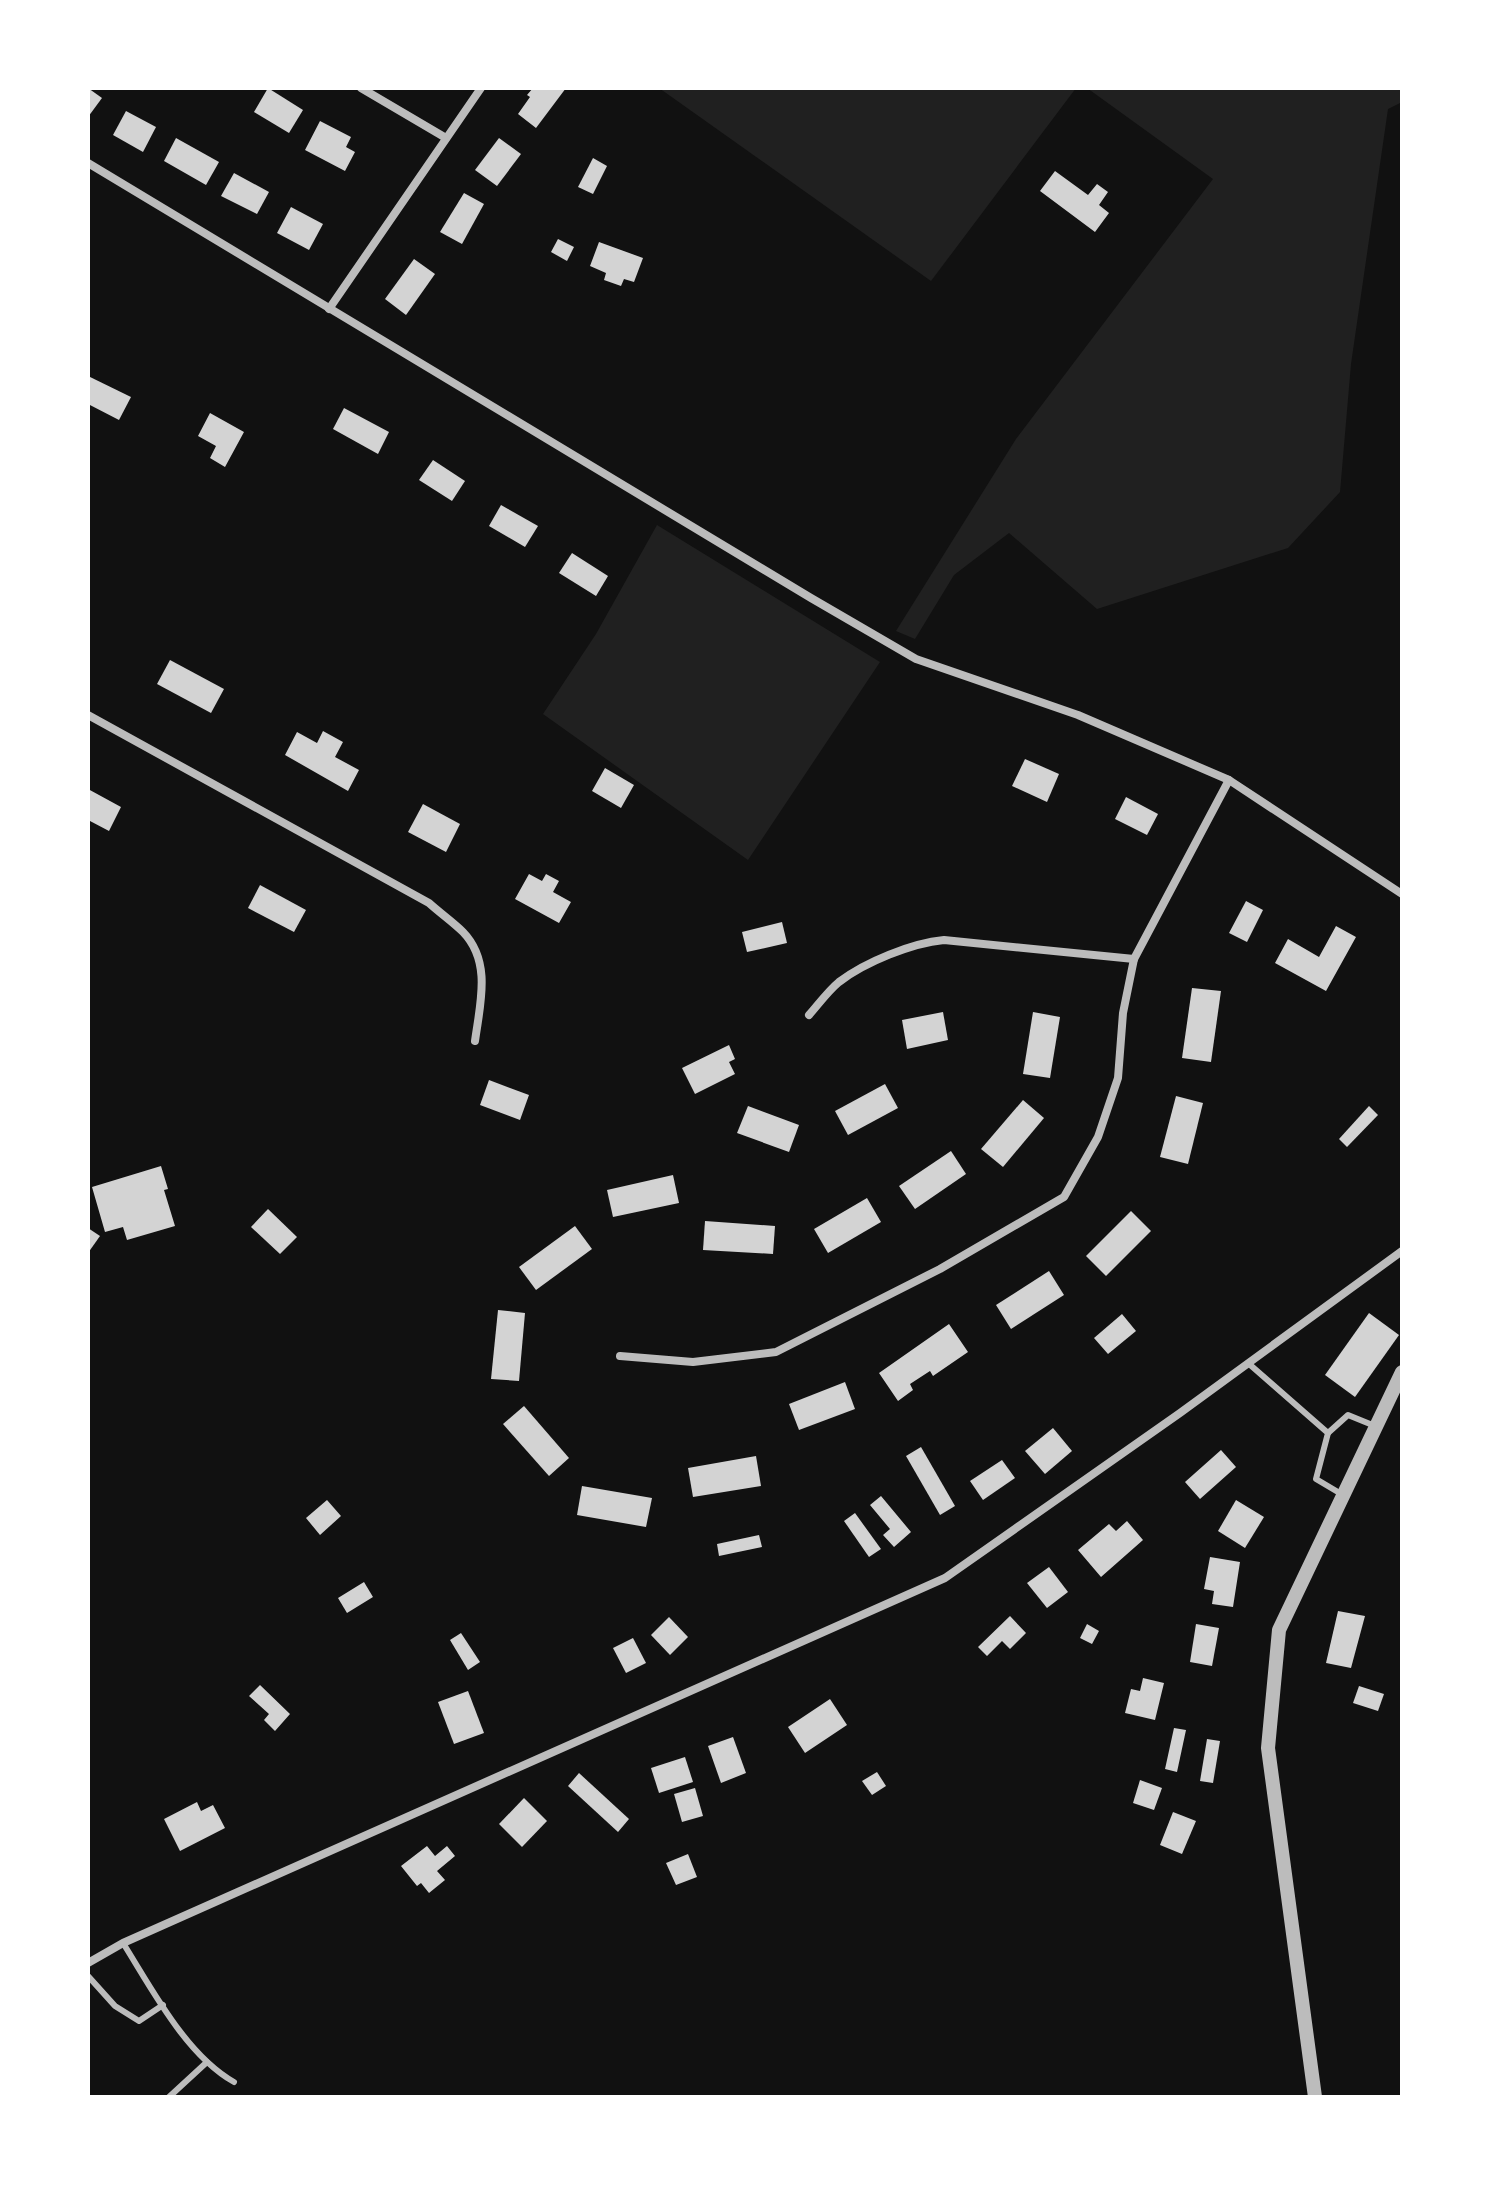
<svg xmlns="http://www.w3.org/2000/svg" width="1490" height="2185" viewBox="0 0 1490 2185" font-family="'Noto Sans',sans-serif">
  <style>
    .green { fill: #202020 }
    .building { fill: #d3d3d3 }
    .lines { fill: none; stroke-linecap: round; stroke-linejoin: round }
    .service { stroke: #bcbcbc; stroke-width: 6 }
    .minor { stroke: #bcbcbc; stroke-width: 8 }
    .tertiary { stroke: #bcbcbc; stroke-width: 14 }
  </style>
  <rect width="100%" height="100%" fill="#111"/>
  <g class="green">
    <polygon points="659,88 1076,88 931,281"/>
    <polygon points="1087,88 1402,88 1402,102 1388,109 1351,364 1340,492 1288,548 1097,609 1009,533 954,575 915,639 896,631 1016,439 1213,179"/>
    <polygon points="657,525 880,662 748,860 543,714 596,634"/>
  </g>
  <g class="building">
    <polygon points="88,88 102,98 88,117"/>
    <polygon points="268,88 303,110 289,133 254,112"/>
    <polygon points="533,88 566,88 536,128 518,114 530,97 527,95"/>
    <polygon points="126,111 156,127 143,152 113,135"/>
    <polygon points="320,121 351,137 346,147 355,152 345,171 305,150"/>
    <polygon points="176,138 219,162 206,185 164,161"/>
    <polygon points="499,138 521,154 497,186 475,170"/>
    <polygon points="593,158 607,166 593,194 578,187"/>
    <polygon points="1055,171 1088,195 1097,184 1108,192 1099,205 1109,213 1095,232 1040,191"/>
    <polygon points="234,173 269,192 257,214 221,196"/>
    <polygon points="464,193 484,204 462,244 440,232"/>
    <polygon points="291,207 323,224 309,250 277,233"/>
    <polygon points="558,239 574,247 567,261 551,252"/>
    <polygon points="599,242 643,258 634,282 624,279 621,286 604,280 606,273 590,266"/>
    <polygon points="414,259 435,274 406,315 385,299"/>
    <polygon points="88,376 131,397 119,420 88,404"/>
    <polygon points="344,408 389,432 378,454 333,429"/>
    <polygon points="210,413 244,432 225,467 210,458 216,446 198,436"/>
    <polygon points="433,460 465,481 452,501 419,480"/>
    <polygon points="501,505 538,526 525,547 489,526"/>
    <polygon points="572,553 608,576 596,596 559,573"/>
    <polygon points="170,660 224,689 211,713 157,684"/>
    <polygon points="323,731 343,742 335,757 359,770 348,791 285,755 297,732 317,743"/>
    <polygon points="1025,759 1059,774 1047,802 1012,786"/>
    <polygon points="605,768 634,785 621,808 592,791"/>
    <polygon points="88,789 121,807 109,831 90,821 88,826"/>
    <polygon points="1126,797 1158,814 1147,835 1115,819"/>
    <polygon points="423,804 460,824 446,852 408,832"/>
    <polygon points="529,874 542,881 546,874 559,881 553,892 571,902 559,923 515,899"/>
    <polygon points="260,885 306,910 294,932 248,908"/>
    <polygon points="1246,901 1263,910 1247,942 1229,933"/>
    <polygon points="782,922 787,943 747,952 742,932"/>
    <polygon points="1336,926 1356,937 1326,991 1275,963 1288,939 1319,957"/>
    <polygon points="1192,988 1221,991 1211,1062 1182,1058"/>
    <polygon points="943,1012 948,1040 907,1049 902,1020"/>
    <polygon points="1033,1012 1060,1017 1050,1078 1023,1074"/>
    <polygon points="729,1045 735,1059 729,1062 735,1074 695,1094 682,1068"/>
    <polygon points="489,1080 529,1095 520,1120 480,1105"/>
    <polygon points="885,1084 898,1108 848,1135 835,1111"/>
    <polygon points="1176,1096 1203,1103 1188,1164 1160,1157"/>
    <polygon points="1023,1100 1044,1118 1003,1167 981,1149"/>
    <polygon points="748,1106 799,1125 789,1152 737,1133"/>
    <polygon points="1369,1106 1378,1115 1347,1147 1339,1139"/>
    <polygon points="951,1151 966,1174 915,1209 899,1186"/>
    <polygon points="161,1166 168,1189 164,1190 175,1226 127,1240 123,1227 105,1232 92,1187"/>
    <polygon points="673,1175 679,1203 613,1217 607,1190"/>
    <polygon points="867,1198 881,1222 828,1253 814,1229"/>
    <polygon points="268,1209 297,1237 280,1254 251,1227"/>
    <polygon points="1131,1211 1151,1231 1106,1276 1086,1256"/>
    <polygon points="705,1221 775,1226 773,1254 703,1250"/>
    <polygon points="575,1226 592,1249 536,1290 519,1267"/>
    <polygon points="88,1228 100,1236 88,1253"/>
    <polygon points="1049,1271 1064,1295 1011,1329 996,1305"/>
    <polygon points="498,1310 525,1313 519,1381 491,1379"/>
    <polygon points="1369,1313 1399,1335 1355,1397 1325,1375"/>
    <polygon points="1122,1314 1136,1331 1108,1354 1094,1338"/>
    <polygon points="949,1324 968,1352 933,1376 930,1371 910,1384 913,1390 898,1401 879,1373"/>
    <polygon points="845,1382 855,1409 799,1430 789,1404"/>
    <polygon points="524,1406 569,1458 549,1476 503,1424"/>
    <polygon points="1053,1428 1072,1451 1045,1474 1025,1451"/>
    <polygon points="921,1447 955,1506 940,1515 906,1456"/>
    <polygon points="1221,1450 1236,1467 1200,1499 1185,1482"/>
    <polygon points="756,1456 761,1486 693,1497 688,1468"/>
    <polygon points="1002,1460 1015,1478 983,1500 970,1481"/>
    <polygon points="582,1486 652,1498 646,1527 577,1515"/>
    <polygon points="881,1496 911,1532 894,1547 883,1535 890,1529 870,1505"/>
    <polygon points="327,1500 341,1516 320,1535 306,1518"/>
    <polygon points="1236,1500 1264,1517 1245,1548 1218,1531"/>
    <polygon points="855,1513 881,1549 869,1557 844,1521"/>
    <polygon points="1127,1521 1143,1540 1101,1577 1078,1550 1109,1524 1116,1531"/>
    <polygon points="759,1535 762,1547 719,1556 717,1544"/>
    <polygon points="1210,1557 1240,1562 1233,1607 1212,1604 1214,1591 1204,1589"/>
    <polygon points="1049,1567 1068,1592 1047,1608 1027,1583"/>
    <polygon points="364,1582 373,1597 347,1613 338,1598"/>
    <polygon points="1338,1611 1365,1616 1351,1668 1326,1663"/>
    <polygon points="1010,1616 1026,1633 1010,1649 1002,1641 987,1656 978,1647"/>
    <polygon points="669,1617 688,1637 670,1655 651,1635"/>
    <polygon points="1087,1624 1099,1631 1092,1644 1080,1638"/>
    <polygon points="1196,1624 1219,1628 1212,1666 1190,1662"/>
    <polygon points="461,1633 480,1662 468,1670 450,1640"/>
    <polygon points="633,1638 646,1663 626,1673 613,1648"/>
    <polygon points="1143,1678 1164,1683 1155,1720 1125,1713 1131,1689 1140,1691"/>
    <polygon points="260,1685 290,1714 275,1731 264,1720 269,1714 249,1696"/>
    <polygon points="1359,1686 1384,1694 1378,1711 1353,1703"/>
    <polygon points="468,1691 484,1733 454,1744 438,1702"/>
    <polygon points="830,1699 847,1725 805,1753 788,1727"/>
    <polygon points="1174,1728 1186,1730 1177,1772 1165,1769"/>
    <polygon points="733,1737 746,1773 721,1783 708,1746"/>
    <polygon points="1207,1739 1220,1741 1213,1783 1200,1781"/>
    <polygon points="685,1757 693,1782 659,1793 651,1768"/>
    <polygon points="877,1772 886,1786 872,1795 862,1781"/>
    <polygon points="579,1773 629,1819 618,1832 568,1786"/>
    <polygon points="1140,1780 1162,1788 1154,1810 1133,1803"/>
    <polygon points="695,1788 703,1816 682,1822 674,1794"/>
    <polygon points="524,1798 547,1821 522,1847 499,1824"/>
    <polygon points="197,1802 201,1811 213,1805 225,1828 180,1851 164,1819"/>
    <polygon points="1173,1812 1196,1821 1182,1854 1160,1845"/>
    <polygon points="427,1846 435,1856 447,1846 455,1856 437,1871 445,1880 429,1893 421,1883 417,1886 401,1866"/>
    <polygon points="688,1854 697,1877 676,1885 666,1863"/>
  </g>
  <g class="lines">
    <g class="service">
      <polyline points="1248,1363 1328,1433 1316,1479 1343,1495"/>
      <polyline points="1328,1433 1348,1415 1375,1426"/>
      <path d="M123,1943c29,46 63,112 111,139"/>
      <polyline points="88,1976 115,2006 139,2021 163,2005"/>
      <polyline points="169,2097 207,2062"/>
    </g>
    <g class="minor">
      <polyline points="361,88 446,138"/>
      <polyline points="88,163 811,598 916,659 1078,715 1229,780 1402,894"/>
      <polyline points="329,309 481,88"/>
      <path d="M88,715l341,188c11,10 24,19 34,29 29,30 17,72 12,109"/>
      <path d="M809,1015c9,-10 19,-24 30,-33 26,-20 73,-39 105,-42l190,19"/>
      <polyline points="620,1356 693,1362 776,1352 940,1269 1064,1197 1098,1137 1118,1078 1123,1013 1134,959 1229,780"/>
      <polyline points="88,1963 123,1943 945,1578 1180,1413 1402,1251"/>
    </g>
    <polyline class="tertiary" points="1315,2097 1268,1748 1279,1630 1402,1372"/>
  </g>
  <rect width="1490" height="2185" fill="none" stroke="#ffffff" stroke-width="180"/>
</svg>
